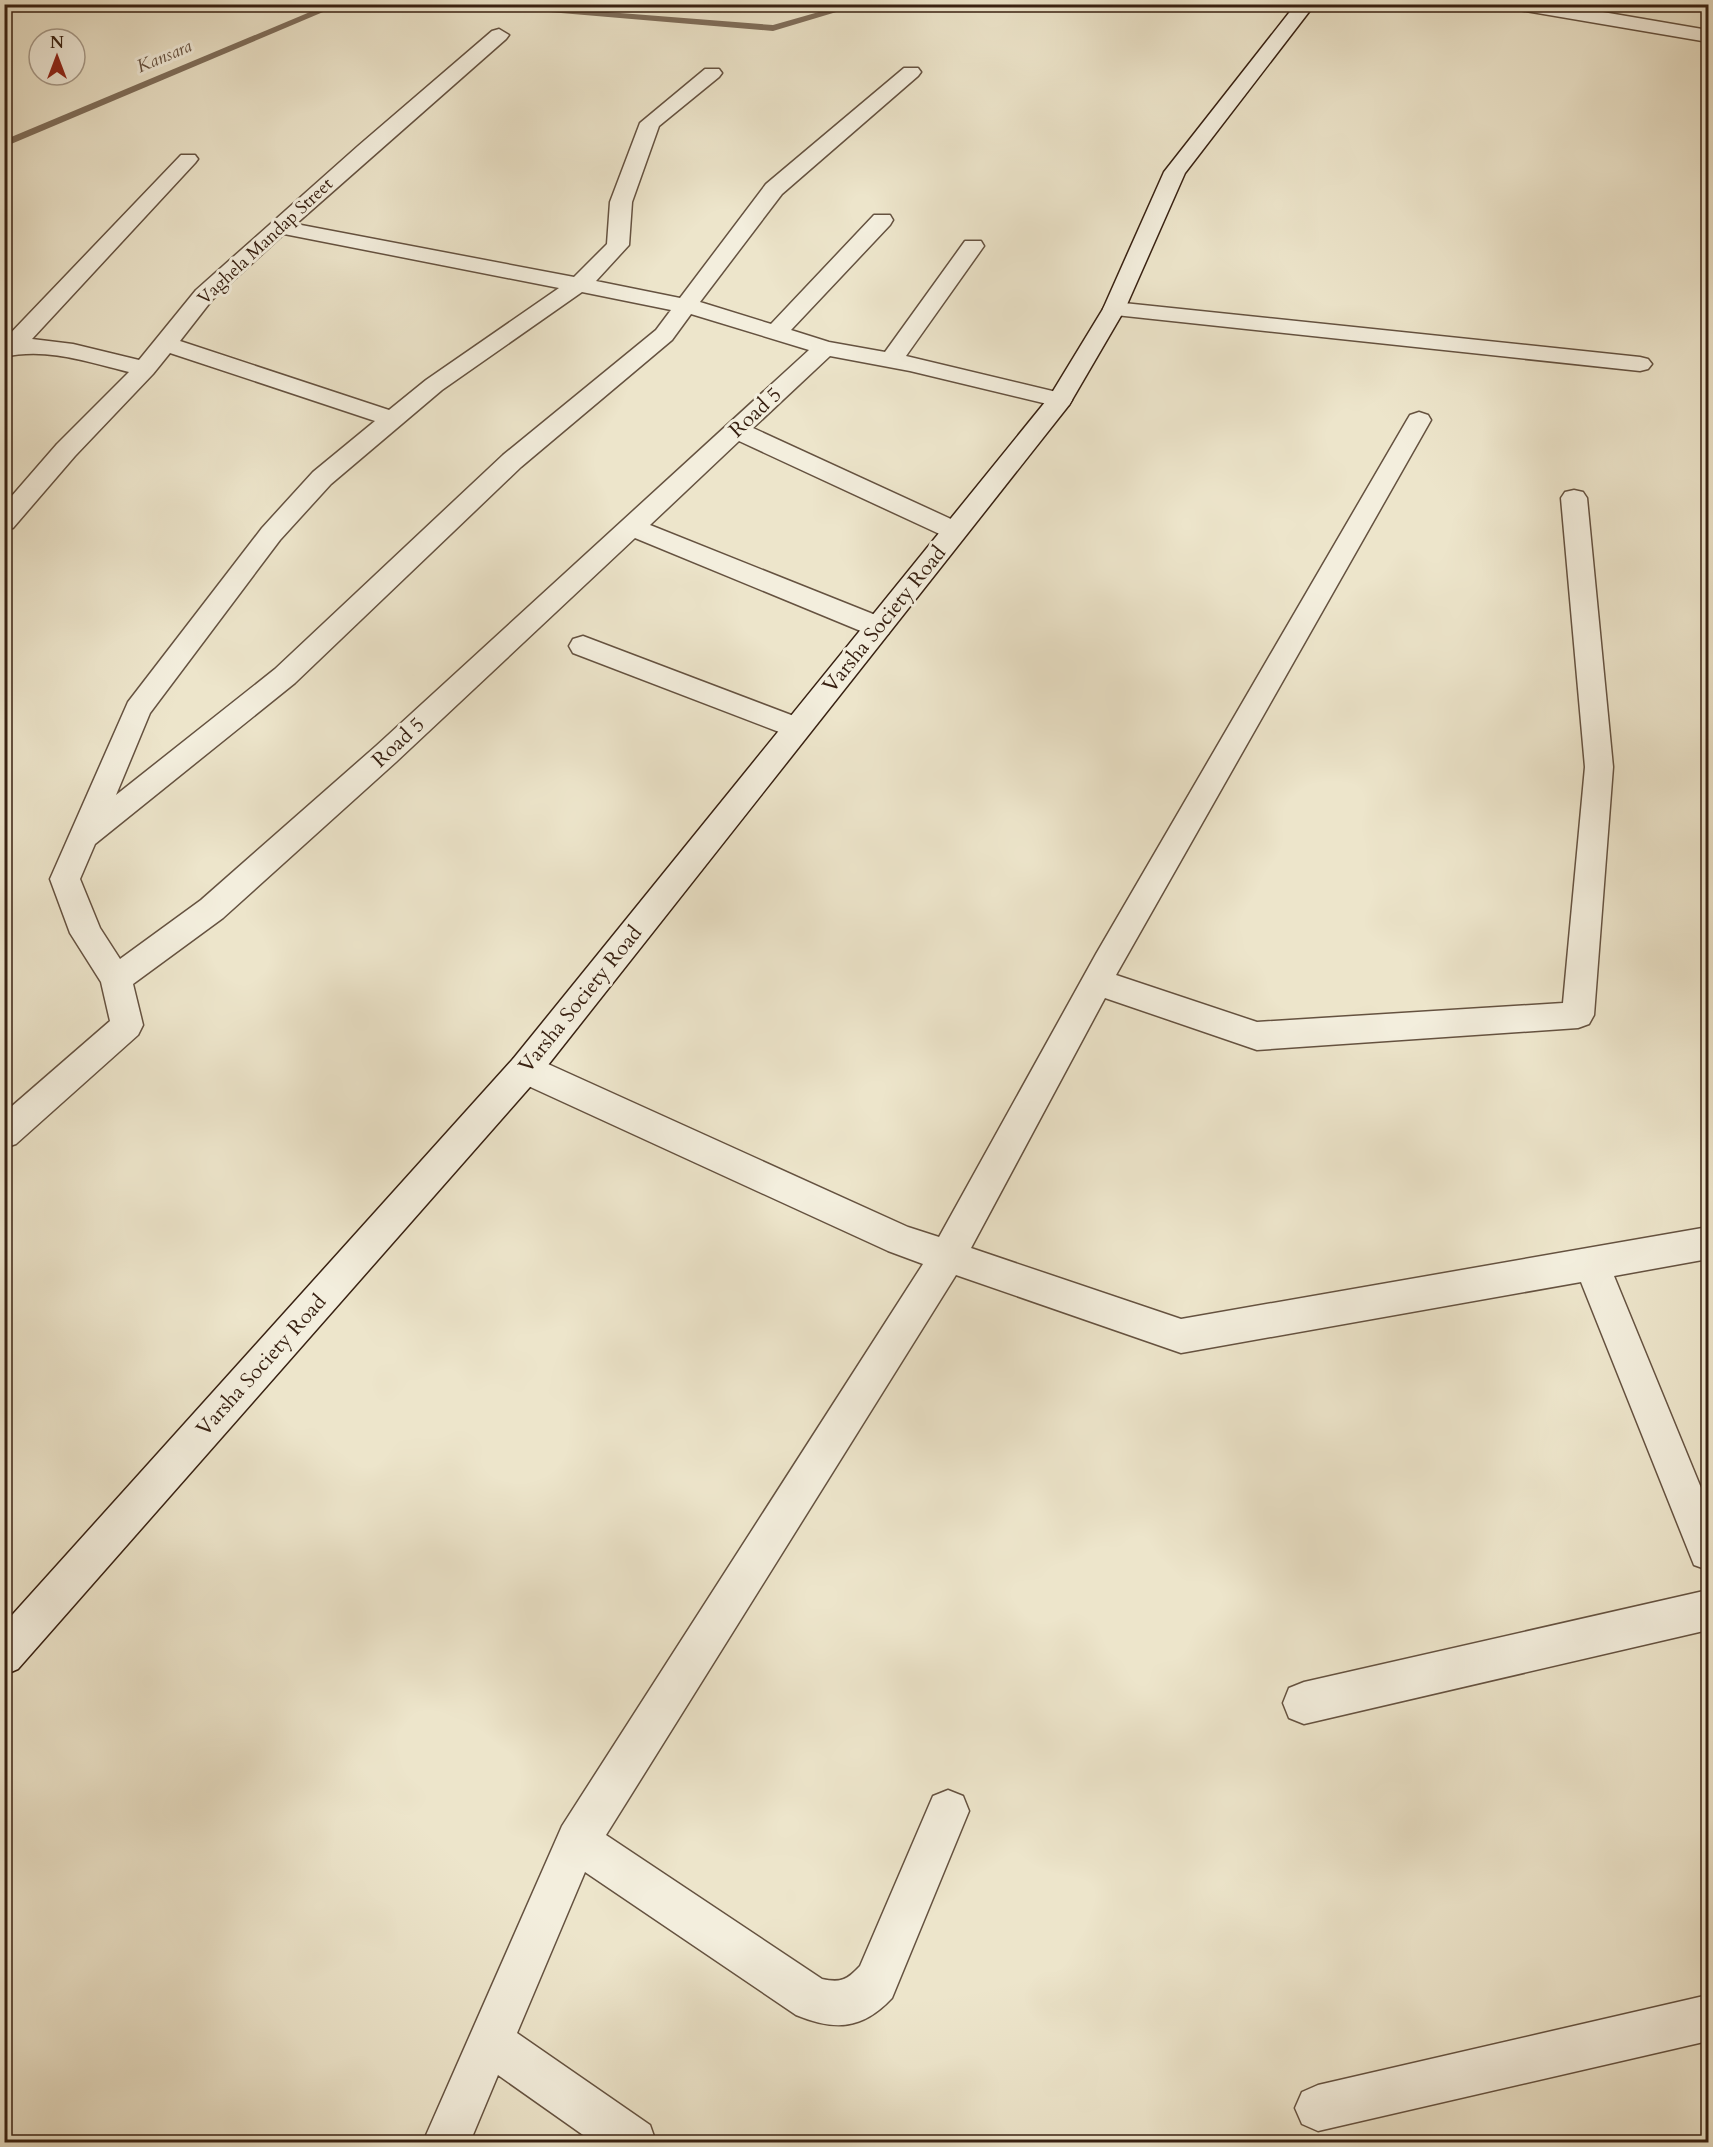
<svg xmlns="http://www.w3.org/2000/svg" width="1713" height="2147" viewBox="0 0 1713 2147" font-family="Cardo,serif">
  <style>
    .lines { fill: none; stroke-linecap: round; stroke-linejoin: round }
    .stream { fill: #7f6e5b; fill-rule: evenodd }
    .street-casing { stroke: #655240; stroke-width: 3 }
    .secondary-casing { stroke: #382112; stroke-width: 3 }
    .street { fill: #f3eedd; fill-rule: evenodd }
    .secondary { fill: #f3eedd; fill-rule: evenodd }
    .labels { text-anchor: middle; stroke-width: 6; stroke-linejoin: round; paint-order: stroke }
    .far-water-label { font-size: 18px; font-style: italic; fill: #624e3d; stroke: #f3eedd }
    .far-street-label { font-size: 18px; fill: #382112; stroke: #f3eedd }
    .street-label { font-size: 21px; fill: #382112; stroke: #f3eedd }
  </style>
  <rect width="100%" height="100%" fill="#ede5cb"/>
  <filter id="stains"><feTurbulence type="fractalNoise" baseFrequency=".00333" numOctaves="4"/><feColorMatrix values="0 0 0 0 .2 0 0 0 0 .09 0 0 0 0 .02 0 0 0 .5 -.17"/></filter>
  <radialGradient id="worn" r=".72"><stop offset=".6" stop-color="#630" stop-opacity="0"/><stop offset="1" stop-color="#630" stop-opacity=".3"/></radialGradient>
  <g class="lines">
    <g class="stream">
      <polygon points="329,4 342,4 4,147 4,140"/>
      <polygon points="456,4 504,4 773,25 847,4 863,4 773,31"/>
    </g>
    <defs>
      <g id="street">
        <polygon points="4,4 20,4 4,13"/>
        <polygon points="1510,4 1556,4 1708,30 1708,42 1519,10"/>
        <path d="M499,29l10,6 -3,4 -210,185 278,53 33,-33 3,-42 30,-79 65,-54h14l3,4 -3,4 -60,49 -27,76 -3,43 -33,36 84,17 86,-114 138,-116h14l3,4 -3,4 -136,118 -82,108 71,22 103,-109h16l3,5 -3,5 -99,105 38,12 56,10 80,-111h16l3,5 -78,110 163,39 3,5 -3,5 -9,2 -150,-36 -80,-15 -77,72 211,97 4,6 -4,6 -9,3 -9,-3 -207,-96 -89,84 238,95 4,7 -4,7 -10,2 -10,-2 -233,-96 -239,224 -173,156 -90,66 10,41 -5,10 -122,109 -12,4v-35l106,-92 -9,-39 -31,-49 -20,-54 78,-177 134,-174 51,-56 62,-51 -205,-68 -17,21 -78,82 -62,72 -9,2v-25l53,-61 72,-72c-41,-10 -83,-25 -125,-15v-17l177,-185h14l3,4 -3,4 -163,176 41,5 66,16 57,-70 162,-144 134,-115zM284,234l275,54 -133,92 -37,30 -209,-69 32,-41zM582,292l89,18 -15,20 -153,125 -228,214 -159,126 34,-82 130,-173 51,-56 111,-94zM691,314l118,36 -433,396 -175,154 -81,59 -20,-31 -20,-49 15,-35 200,-161 226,-216 151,-127z"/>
        <polygon points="1114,302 1640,357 1648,359 1652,364 1648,369 1640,371 1106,314 1103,309 1106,304"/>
        <path d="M1419,412l9,3 3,5 -315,555 141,47 306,-19 22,-236 -24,-269 4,-6 9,-2 9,2 4,6 26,269 -19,248 -5,9 -11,4 -321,22 -152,-52 -134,250 210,71 527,-92v32l-94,17 94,229v65l-14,-5 -113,-283 -400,71 -225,-78 -350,560 216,144c19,4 25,1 38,-13l73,-170 15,-6 15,6 6,15 -77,187c-30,32 -57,33 -96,17l-211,-143 -68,161 133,92 6,17h-63l-95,-67 -28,67h-47l139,-316 361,-562 -35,-13 -375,-172 -4,-10 4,-10 12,-4 12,4 371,168 31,10 157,-283 311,-534 3,-5z"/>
        <polygon points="583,636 807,721 811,728 807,735 797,738 787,735 573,653 569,646 573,639"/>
        <polygon points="1708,1590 1708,1630 1304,1724 1289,1718 1283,1703 1289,1688 1304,1682"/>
        <polygon points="1708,1995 1708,2041 1318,2131 1302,2124 1295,2108 1302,2092 1318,2085"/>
      </g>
      <polygon id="secondary" points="1296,4 1315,4 1185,173 1125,309 1069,405 537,1079 18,1669 4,1675 4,1624 513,1059 1050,396 1103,309 1164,172"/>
    </defs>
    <use href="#street" class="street-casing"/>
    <use href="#secondary" class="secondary-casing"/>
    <use href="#street" class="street"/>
    <use href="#secondary" class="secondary"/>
  </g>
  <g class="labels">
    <g class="far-water-label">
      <text transform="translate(164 56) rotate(-23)" y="6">Kansara</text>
    </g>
    <g class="far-street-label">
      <text transform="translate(265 241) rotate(-43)" y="6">Vaghela Mandap Street</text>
    </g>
    <g class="street-label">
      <text transform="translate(755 412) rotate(-43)" y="7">Road 5</text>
      <text transform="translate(884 619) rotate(-51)" y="7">Varsha Society Road</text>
      <text transform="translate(398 742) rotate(-43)" y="7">Road 5</text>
      <text transform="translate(580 999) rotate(-51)" y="7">Varsha Society Road</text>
      <text transform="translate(261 1365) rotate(-48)" y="7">Varsha Society Road</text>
    </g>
  </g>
  <rect width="1713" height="2147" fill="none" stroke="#ede5cb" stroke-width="24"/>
  <rect x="6" y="6" width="1701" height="2135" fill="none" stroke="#382112" stroke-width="3"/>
  <rect x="12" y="12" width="1689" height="2123" fill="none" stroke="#382112" stroke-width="1.5"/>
  <g transform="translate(57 57)"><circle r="28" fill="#f3eedd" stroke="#a89c8c" stroke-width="1.5"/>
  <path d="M0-4.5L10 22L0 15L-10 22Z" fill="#8f2418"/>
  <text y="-9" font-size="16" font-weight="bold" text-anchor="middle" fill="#382112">N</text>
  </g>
  <rect width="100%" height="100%" filter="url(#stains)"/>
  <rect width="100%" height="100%" fill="url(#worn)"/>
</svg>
